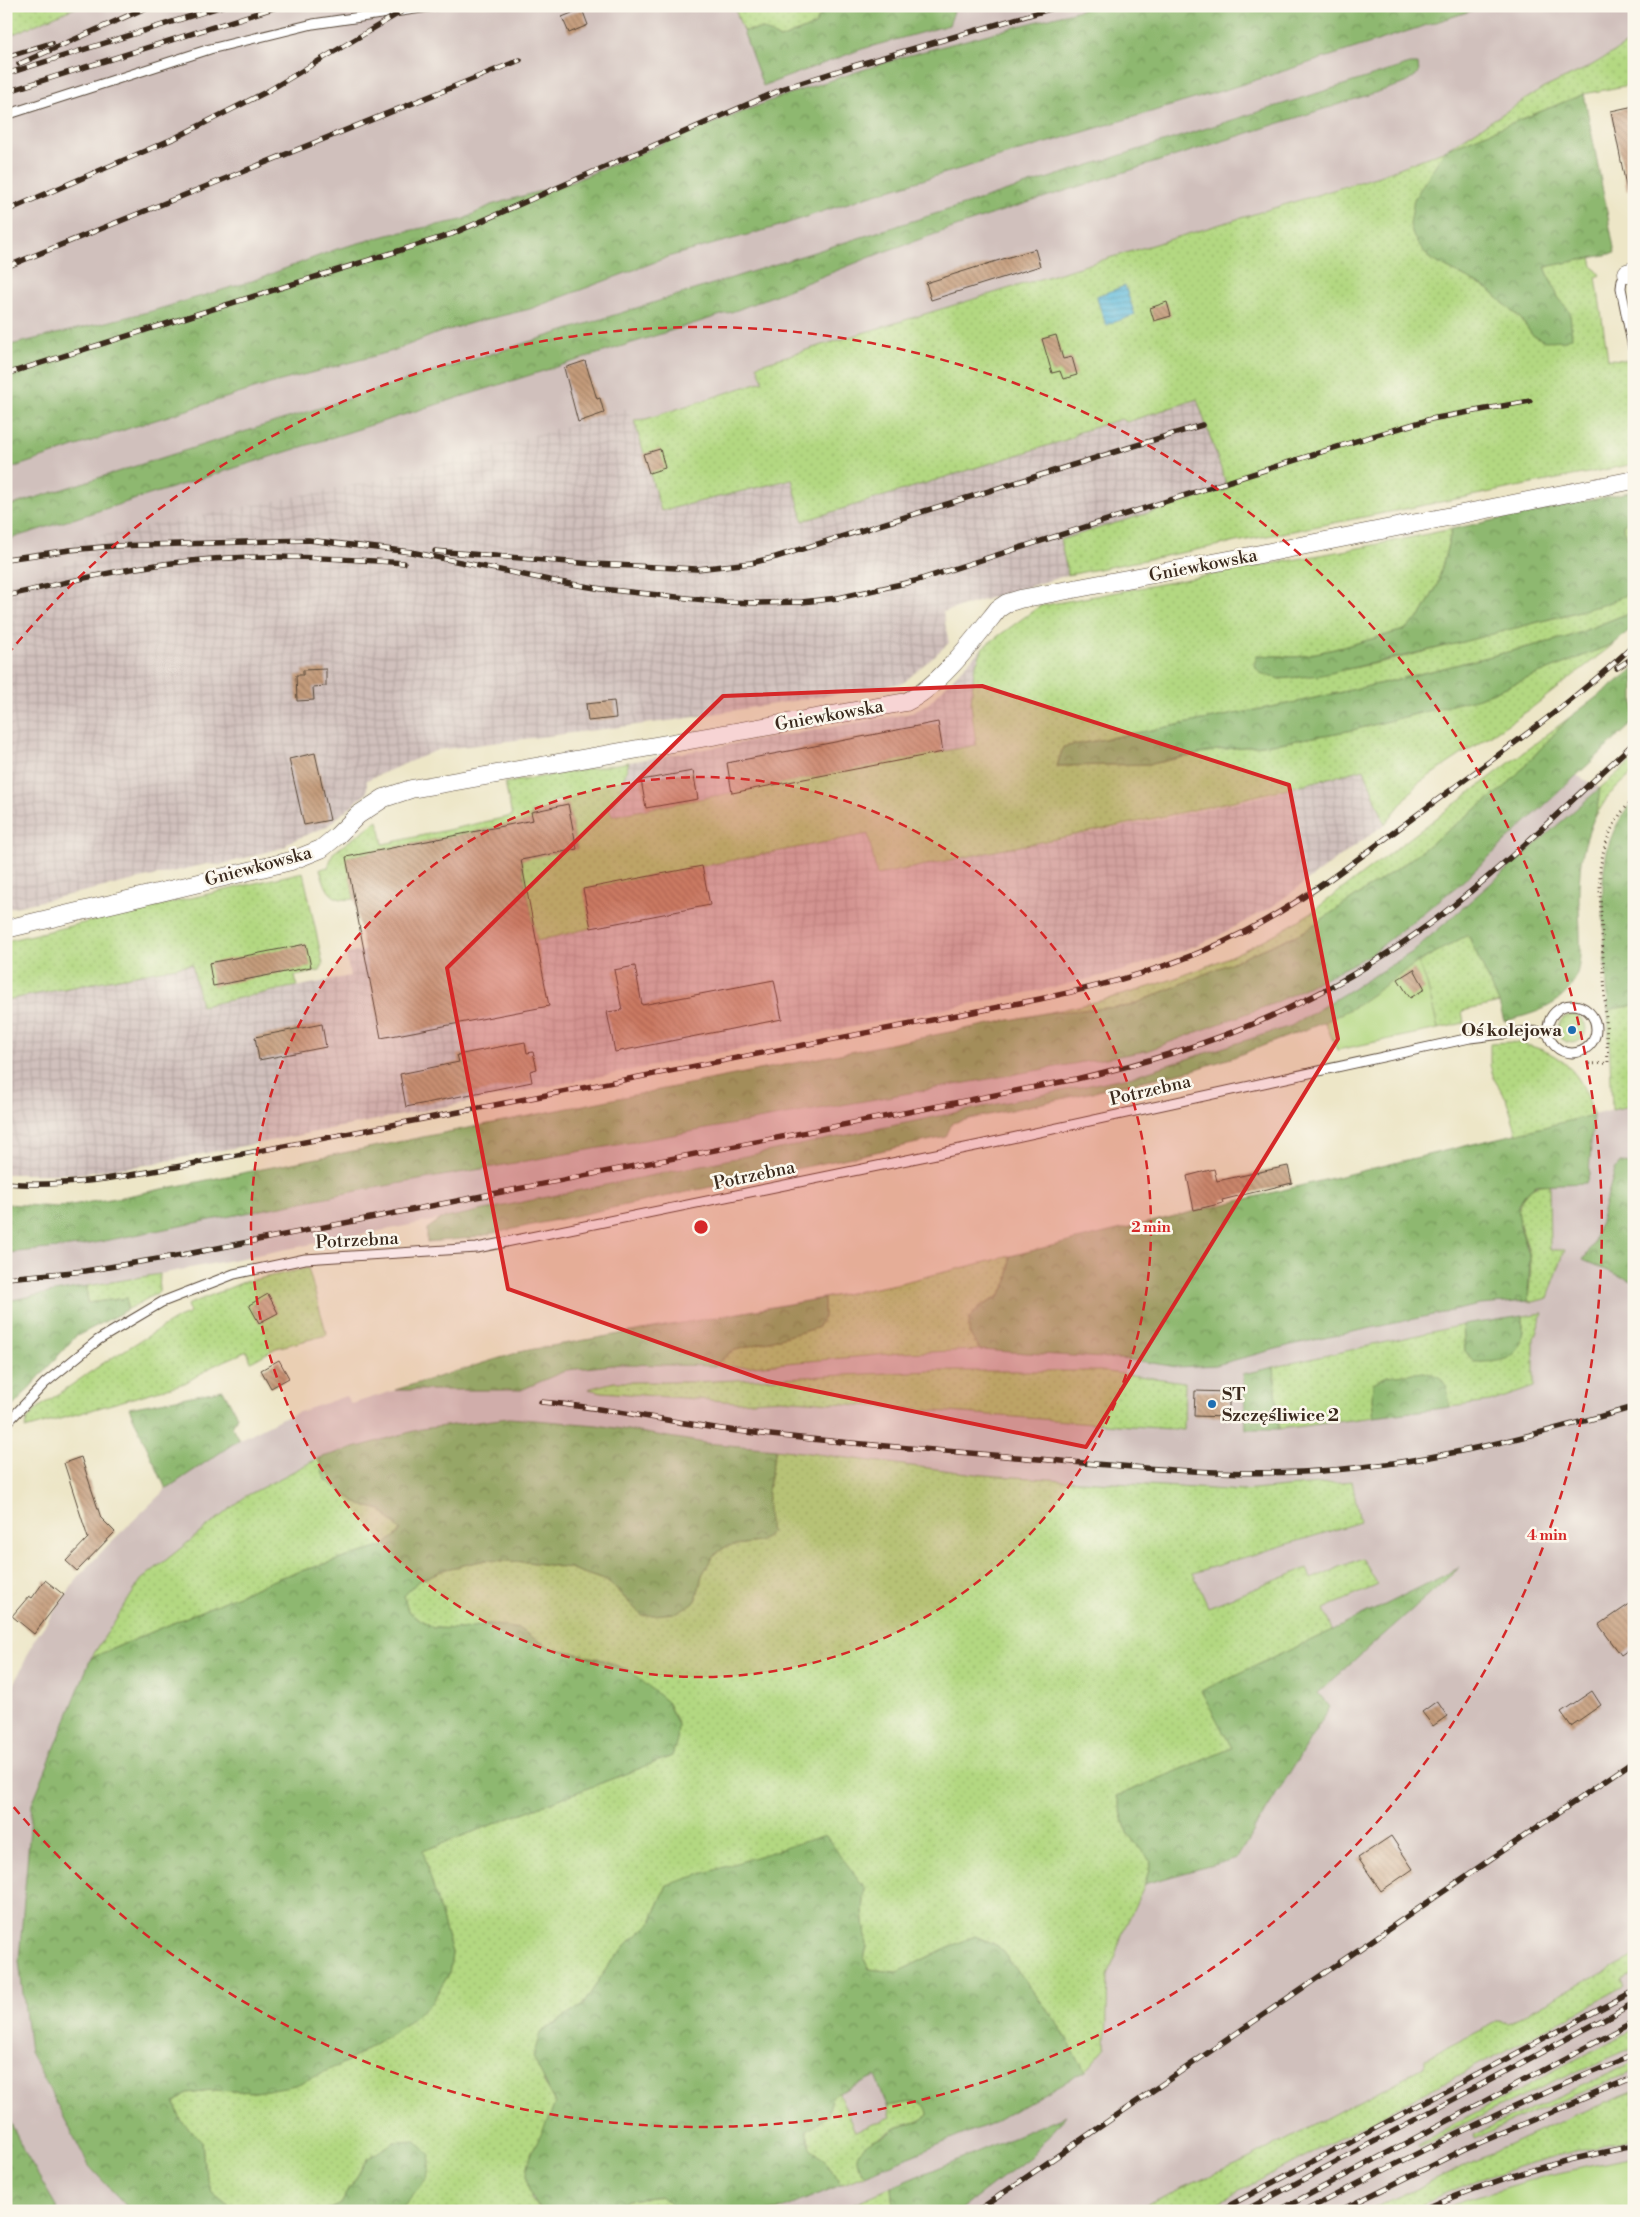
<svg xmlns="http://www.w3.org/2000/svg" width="1640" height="2217" viewBox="0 0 1640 2217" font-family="'Libre Bodoni',serif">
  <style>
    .industrial { fill: url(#industrial-grid) }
    .railway { fill: #d0c0bc }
    .grass { fill: url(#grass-dots); stroke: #778150 }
    .forest { fill: url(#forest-crowns); stroke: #647146 }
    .garden { fill: #b3d881; stroke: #778150 }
    .water { fill: url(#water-rules); stroke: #4c727c }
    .building { fill: url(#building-back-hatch) }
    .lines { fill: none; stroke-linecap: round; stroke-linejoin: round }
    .lane-casing { stroke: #564637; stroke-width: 11 }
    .street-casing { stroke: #564637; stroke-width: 19 }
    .path { stroke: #564637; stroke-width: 3; stroke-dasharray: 1 4; stroke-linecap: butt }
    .lane { stroke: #fff; stroke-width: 9 }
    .street { stroke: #fff; stroke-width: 18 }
    .rail-casing { stroke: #3b2a1e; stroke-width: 5.5 }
    .rail { stroke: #fbf7ec; stroke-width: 4; stroke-dasharray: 11; stroke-linecap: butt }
    .marked { fill: #d62828; fill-opacity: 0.2; stroke: #d62828; stroke-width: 4; stroke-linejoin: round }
    .ring { fill: none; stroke: #d62828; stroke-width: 2.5; stroke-dasharray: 9 6 }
    .poi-dot { fill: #1f6fb2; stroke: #fbf7ec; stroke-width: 2 }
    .labels { text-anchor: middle; stroke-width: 5; stroke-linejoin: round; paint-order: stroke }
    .street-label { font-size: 18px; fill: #3b2a1e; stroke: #fbf7ec }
    .poi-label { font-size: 18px; font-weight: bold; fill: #3b2a1e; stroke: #fbf7ec; text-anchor: end }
    .centre { fill: #d62828; stroke: #fbf7ec; stroke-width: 2.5 }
    .ring-label { font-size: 15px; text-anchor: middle; font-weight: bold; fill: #d62828; stroke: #fbf7ec; stroke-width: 5; stroke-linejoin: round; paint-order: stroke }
  </style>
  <defs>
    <pattern id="industrial-grid" width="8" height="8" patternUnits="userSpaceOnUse" patternTransform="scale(1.25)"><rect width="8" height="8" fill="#d0c0bc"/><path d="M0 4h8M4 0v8" fill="none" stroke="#b4a5a1"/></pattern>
    <pattern id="grass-dots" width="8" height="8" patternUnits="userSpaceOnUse" patternTransform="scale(1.25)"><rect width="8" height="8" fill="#b3d881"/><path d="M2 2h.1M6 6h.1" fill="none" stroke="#9bba6f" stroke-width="1.8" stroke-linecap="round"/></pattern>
    <pattern id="forest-crowns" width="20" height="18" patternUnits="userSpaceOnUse" patternTransform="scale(1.25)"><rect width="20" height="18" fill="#8eb86f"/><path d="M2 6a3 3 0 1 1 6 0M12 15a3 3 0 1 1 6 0" fill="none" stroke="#75965b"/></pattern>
    <pattern id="water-rules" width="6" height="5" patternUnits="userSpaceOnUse" patternTransform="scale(1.25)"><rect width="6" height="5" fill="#5dbadb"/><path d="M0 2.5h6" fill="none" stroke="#4e97b1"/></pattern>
    <pattern id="building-back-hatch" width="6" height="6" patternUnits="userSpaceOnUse" patternTransform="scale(1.25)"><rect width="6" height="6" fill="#c59c7b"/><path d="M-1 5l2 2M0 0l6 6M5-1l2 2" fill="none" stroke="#a17f64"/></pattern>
  </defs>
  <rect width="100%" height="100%" fill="#fbf7ec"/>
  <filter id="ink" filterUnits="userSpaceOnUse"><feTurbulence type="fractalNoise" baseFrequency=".02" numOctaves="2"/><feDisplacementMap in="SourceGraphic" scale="10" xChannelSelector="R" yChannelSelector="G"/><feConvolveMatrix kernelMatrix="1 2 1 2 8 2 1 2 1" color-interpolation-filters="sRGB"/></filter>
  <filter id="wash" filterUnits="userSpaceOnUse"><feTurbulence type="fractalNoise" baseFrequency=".0096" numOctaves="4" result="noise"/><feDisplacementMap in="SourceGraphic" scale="20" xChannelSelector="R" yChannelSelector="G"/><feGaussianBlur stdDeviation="1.12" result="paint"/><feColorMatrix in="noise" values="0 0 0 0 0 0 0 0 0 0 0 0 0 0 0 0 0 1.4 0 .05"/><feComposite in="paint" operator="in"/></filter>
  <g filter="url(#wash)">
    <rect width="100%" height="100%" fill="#ede6c7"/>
    <g class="industrial">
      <polygon points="1634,13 1634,84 1584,94 1379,176 628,408 634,420 661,511 792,479 803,521 1072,438 1076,433 1122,419 1127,422 1197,398 1229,489 1060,540 1068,575 943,612 949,643 903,683 676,720 437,750 367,780 367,793 326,827 289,842 285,847 220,865 207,864 6,909 6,584 21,582 78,558 6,544"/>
      <polygon points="983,647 974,670 971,704 973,730 976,745 612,816 609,808 618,796 629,762 907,714 928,704"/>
      <polygon points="1364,768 1385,824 1270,908 1218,936 1187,949 1122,971 1047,989 146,1165 78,1174 6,1174 6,1000 193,964 202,1006 350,976 346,954 532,918 537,941 591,929 583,889 868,834 877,875 1160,819 1267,795"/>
    </g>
    <g class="railway">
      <polygon points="6,6 1634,6 1634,84 1584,94 1379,176 757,365 763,381 646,419 634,420 627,408 393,477 72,541 78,558 21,582 6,584"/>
      <polygon points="1576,775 1600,788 1411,953 1291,1026 1133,1076 441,1219 160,1274 6,1301 6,1253 79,1246 357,1191 1146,1051 1275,1003 1370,955 1462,882"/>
      <polygon points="1634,1105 1634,2157 1549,2175 1463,2200 1440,2211 59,2211 51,2199 25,2153 6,2113 6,1702 35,1639 79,1576 108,1545 166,1489 192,1470 239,1440 282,1418 346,1396 351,1404 523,1351 896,1284"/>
    </g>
    <g class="grass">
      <polygon points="6,6 79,6 6,37"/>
      <polygon points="734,6 825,6 815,25 780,39 763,29 743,31"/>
      <polygon points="1634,40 1634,84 1584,94 1445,150 1430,259 1488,289 1521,319 1532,335 1558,297 1545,267 1591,257 1593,266 1600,275 1596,277 1608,359 1627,360 1634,395 1634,464 1068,575 1060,540 1228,489 1197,399 1127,422 1121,419 1076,433 1072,438 803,521 792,479 661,511 634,420 646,419 763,381 757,365 1379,176 1445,150 1542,89 1589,67"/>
      <polygon points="1634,517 1634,547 1623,530 1623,523"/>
      <path d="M1452,529l-15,57 -17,31 -16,13 -65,18 -42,9 -40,-2 23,24c74,-7 147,-28 219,-47 46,-12 92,-21 135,-41v20l-66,26 -181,45 -95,21 -229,44 -6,19 94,-2 66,-14 63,-7 73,-13 126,-32 136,-55 -86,67 -112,74 -32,40 -21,-55c-162,43 -323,72 -487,106l-9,-41 -284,55 7,39 -54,13 -16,-82 56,-10 -9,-44 -6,1 -1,-6 -9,2 1,6 -22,4 6,29 -24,-17 -166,33 7,42c-24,3 -28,-9 -34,-30l8,-2 5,-14 45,-33 5,24 129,-28 -7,-33 124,-21 -11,34 -9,12 3,8 364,-71 -5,-41 3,-34 9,-23 57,-41 324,-59z"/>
      <path d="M1570,717l-65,70 -101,77 -101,68 -173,74 -85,7c93,-18 187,-49 267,-101z"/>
      <polygon points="1634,759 1634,772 1609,795 1595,817 1600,788"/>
      <polygon points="303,872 323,964 320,971 295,976 297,986 201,1006 192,964 6,1000 6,941"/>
      <polygon points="1469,934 1500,1003 1462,1011 1464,1023 1438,1029 1427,984 1418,962"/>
      <polygon points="1634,1005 1634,1105 1612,1110 1608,1010"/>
      <circle cx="1572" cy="1029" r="14"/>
      <path d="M1511,1042c47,7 71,27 82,73l-76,19 -11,-36 -12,-19 -4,-14v-22z"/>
      <path d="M1549,1184l1,66h15l-17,48 -15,4 -5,-1c1,-14 4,-30 2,-43 -2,-21 -20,-41 -7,-60 6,-11 14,-13 26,-14z"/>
      <polygon points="1010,1256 1008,1281 998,1297 981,1306 969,1333 980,1350 901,1353 739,1367 714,1366 732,1351 816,1328 824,1317 824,1298 896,1284"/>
      <polygon points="308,1268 327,1335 276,1348 251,1362 247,1351 213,1366 185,1383 25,1429 27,1420 38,1408 105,1362 178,1318 190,1313 187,1305 244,1282"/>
      <polygon points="160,1274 159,1292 127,1310 126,1298 87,1303 87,1286"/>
      <polygon points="1543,1313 1534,1338 1534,1387 1490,1402 1450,1407 1447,1387 1372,1398 1374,1417 1279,1429 1274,1367 1463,1325 1465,1351 1523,1331 1523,1316"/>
      <polygon points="932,1371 1100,1371 1185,1382 1184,1430 781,1399 738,1402 602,1392 588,1389 614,1382 693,1382"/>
      <path d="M776,1449l207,26 260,16 109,-10 8,41 -167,51 15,34 99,-39 4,11 51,-21 16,27 -54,24 9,21 -131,61 30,57 -115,48 10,37 24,29 -6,22 -21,45 -16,47 -2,71 -21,24 -26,-46 -61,-79 -23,-10 -31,13 -46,23 -29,-3 -5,-10 3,-13 -4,-34 2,-24 -198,-3 -17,39 -21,18 -21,24 -25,39 -43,28 4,50 11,20 -7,19 -17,31v46l11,12h-142l12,-15 -45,-37 -26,45 -16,7h-89l-24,-18 -8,-27 -2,-25 -20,-19 -8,-19 13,-10 25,-3 44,2 92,-31 55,-35 29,-25 17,-27 3,-21 -30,-102 250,-95 6,-31 -10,-22 -38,-31 -27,-12 -55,-13 -29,-18 -30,-5 -28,5 -28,-1 -25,-17 -4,-15 14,-15 28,-12 40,-9 42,2 41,6 40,14 33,34 54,-15 6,-26 10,-19 15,-10 32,-4 12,-10c-7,-31 -2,-52 5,-83z"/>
      <polygon points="319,1458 325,1479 360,1505 381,1510 401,1531 384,1546 281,1577 91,1658 141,1580 246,1496"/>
      <polygon points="1634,1956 1634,1974 1622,1981 1625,1987 1202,2211 1131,2211 1248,2159 1424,2067 1424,2059 1499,2021 1508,2023"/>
      <polygon points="1634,2029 1634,2047 1520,2097 1419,2147 1418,2144"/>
      <polygon points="1634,2062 1634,2071 1540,2109 1474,2139 1473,2135"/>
      <path d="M838,2091l17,40 36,-14 -4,-11c14,-1 40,-12 41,9 -9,9 -19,8 -30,12 -9,4 -14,9 -22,12l-19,28 8,8 -24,10c-4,-6 -7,-13 -11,-18 -12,-16 -22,-14 -23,-37l21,-14 4,-20z"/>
      <polygon points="1634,2092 1634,2139 1574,2151 1524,2165 1475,2181 1404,2211 1367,2211 1577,2114"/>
      <polygon points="892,2187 894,2211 836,2211"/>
      <polygon points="661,2196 679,2211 610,2211 628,2200"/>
    </g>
    <g class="forest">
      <polygon points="825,6 956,6 949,25 862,49 763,86 743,31 763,29 780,39 815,25"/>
      <polygon points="1095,6 1486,6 1231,88 872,195 776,227 671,256 530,309 475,322 438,333 393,351 273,383 130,428 6,470 6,346 152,311 252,281 337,249 388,235 462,220 491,205 569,183 683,135 780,97 902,57"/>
      <polygon points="1410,64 1418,64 1419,73 1406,83 1008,209 886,251 737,310 6,540 6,507"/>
      <polygon points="1584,94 1615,253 1545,267 1558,297 1570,312 1572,337 1566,340 1545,341 1532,335 1521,319 1488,289 1430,259 1414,238 1410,225 1414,199 1445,150"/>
      <polygon points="1634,491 1634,517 1623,524 1623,530 1634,547 1634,591 1606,604 1455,644 1322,675 1279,679 1260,673 1254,665 1257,655 1297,657 1339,648 1404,630 1420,617 1437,586 1452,529"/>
      <polygon points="1634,611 1634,626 1615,643 1479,698 1353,730 1280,743 1217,750 1151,764 1057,766 1063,747 1292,703 1387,682 1568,637"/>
      <polygon points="1634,669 1634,722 1462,882 1370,955 1275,1003 1146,1051 357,1191 79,1246 6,1253 6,1204 58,1207 117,1198 1045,1013 1130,1006 1303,932 1404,864 1505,787 1570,717"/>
      <path d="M1600,788c-1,10 -2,21 -6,30 -7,18 -13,35 -14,55 -7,78 28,126 -76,148l-5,-18 -31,-68 -50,27 -62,44 -31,16 -94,36 -38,12 -241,53 -6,14 -475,101 -44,4v-13l14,-10 692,-143 158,-50 120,-73z"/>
      <path d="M1634,802v203l-26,5c-1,-26 -3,-52 -4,-78 -2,-46 -6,-94 30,-130z"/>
      <polygon points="1593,1115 1589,1174 1586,1183 1535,1185 1525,1194 1518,1205 1520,1226 1530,1258 1528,1301 1480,1305 1291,1345 1216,1365 1177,1367 1133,1360 980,1350 969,1333 969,1318 981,1306 999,1297 1008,1281 1010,1256"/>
      <polygon points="1620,1163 1634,1164 1634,1282 1583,1260 1593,1245 1615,1170"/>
      <polygon points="87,1286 87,1303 127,1298 127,1310 75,1337 6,1414 6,1301"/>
      <polygon points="824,1298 824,1317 817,1328 732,1351 714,1366 621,1364 567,1370 521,1390 395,1390 523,1351"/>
      <path d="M1523,1316c1,40 -10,47 -49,46l-9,-11 -2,-26z"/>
      <polygon points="1274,1367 1279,1429 1246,1429 1243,1374"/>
      <polygon points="1423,1372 1439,1376 1447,1387 1450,1407 1374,1417 1372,1398 1373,1383 1387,1376"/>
      <polygon points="223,1390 237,1416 232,1427 239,1440 166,1489 129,1408"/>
      <path d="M509,1418l88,7 108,18 71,6c-7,31 -12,52 -5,83l-12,10 -32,4 -14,10 -11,19 -6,26 -20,12 -34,3 -33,-34 -40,-14 -41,-6 -42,-2 -40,9 -28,12 -14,15 4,15 25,17 28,1 28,-5 30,5 29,18 55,13 27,11 37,31 11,23 -1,15 -5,16 -249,95 29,102 -3,21 -17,28 -29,24 -55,35 -52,24 -40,7 -44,-2 -25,3 -13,10 8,19 20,19 2,25 8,26 24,19h-105l-42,-45 -59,-114 -11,-92 13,-156 59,-146 190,-81 103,-31 17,-15 -20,-21 -21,-5 -35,-26 -6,-21 102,-29z"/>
      <polygon points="1459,1568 1318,1693 1330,1707 1237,1858 1145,1884 1151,1862 1127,1833 1117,1796 1232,1748 1201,1691 1333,1630"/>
      <path d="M825,1835l40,53 -2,24 4,34 -3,13 5,10 29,3 46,-23 31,-13 23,10 61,79 26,46 -89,50 -131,54c-15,-15 -8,-27 10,-36 3,-1 8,-2 11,-4 5,-3 8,-6 13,-8 11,-4 20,-3 29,-12 -1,-21 -27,-10 -41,-9l-12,-30 -43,20 -4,20 -21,14c1,23 11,21 23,37 4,5 7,12 11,18l-64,26h-98l-19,-15 -32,4 -18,11h-68c-35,-38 0,-70 13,-108l-22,-46 7,-24 43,-28 25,-39 21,-24 21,-18 17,-39z"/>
      <polygon points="6,2113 25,2153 59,2211 6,2211"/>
      <polygon points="1066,2115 1031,2156 959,2211 894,2211 892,2187"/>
      <polygon points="416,2141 431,2156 427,2179 400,2211 325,2211 341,2204 367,2159 394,2142"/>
    </g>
    <g class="garden">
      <polygon points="1418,962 1427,984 1438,1029 1337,1050 1325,1022 1356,1006"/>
      <polygon points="1634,2157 1634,2211 1441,2211 1463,2200 1549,2175"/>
    </g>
    <polygon class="water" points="1125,286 1135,315 1106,325 1096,296"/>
    <g id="blocks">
      <g class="building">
        <polygon points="582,9 588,25 569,33 562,17"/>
        <polygon points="1634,106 1634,190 1627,191 1611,111"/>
        <polygon points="1035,249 1040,266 931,300 926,283"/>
        <polygon points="1167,302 1171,316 1154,321 1150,308"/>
        <polygon points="1056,335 1063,359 1072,357 1077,375 1063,379 1060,371 1052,373 1042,339"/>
        <polygon points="585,361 597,399 600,398 604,413 578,422 564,368"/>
        <polygon points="660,449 665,468 649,473 643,454"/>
        <polygon points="326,669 326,686 313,687 314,700 297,701 296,675 303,675 303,670"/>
        <polygon points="614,701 616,718 588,721 586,704"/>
        <polygon points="938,722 943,752 732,793 727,763"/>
        <polygon points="315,753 330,820 304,825 289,759"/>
        <polygon points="693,771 698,799 646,808 641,780"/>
        <polygon points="568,804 577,849 521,860 549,1006 381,1038 346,857 533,820 531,812"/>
        <polygon points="702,866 710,905 591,928 583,889"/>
        <polygon points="306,944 311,967 213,986 209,963"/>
        <polygon points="635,966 642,1005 774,980 782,1019 615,1052 607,1012 622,1010 614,970"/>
        <polygon points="1414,969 1425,989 1410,998 1398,979"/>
        <polygon points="322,1024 326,1047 259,1060 255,1037"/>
        <polygon points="525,1042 527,1053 533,1052 537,1069 530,1071 532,1082 406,1107 400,1074 459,1062 457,1055"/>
        <polygon points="1288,1166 1292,1183 1222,1200 1223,1203 1194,1210 1187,1176 1214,1169 1217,1181"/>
        <polygon points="268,1294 278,1313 259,1323 249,1305"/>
        <polygon points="279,1360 289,1378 271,1388 261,1370"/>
        <polygon points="1195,1391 1229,1392 1229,1417 1194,1416"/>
        <polygon points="81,1457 101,1518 115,1532 77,1571 66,1561 88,1538 64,1463"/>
        <polygon points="45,1580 64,1595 34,1634 12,1616 29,1596 32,1598"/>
        <polygon points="1634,1601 1634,1646 1621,1655 1599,1625"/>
        <polygon points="1592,1691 1601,1705 1571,1726 1561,1712"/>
        <polygon points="1437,1701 1447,1716 1433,1726 1422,1712"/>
        <polygon points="1391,1836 1413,1869 1381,1891 1358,1858"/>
      </g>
    </g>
  </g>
  <g filter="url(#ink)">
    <use href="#blocks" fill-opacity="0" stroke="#564637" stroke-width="1"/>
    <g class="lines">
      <defs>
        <g id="lane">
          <polyline points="6,115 210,49 313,24 435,6"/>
          <polyline points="1627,273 1622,280 1621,288 1634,353"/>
          <circle cx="1572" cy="1029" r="24"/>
          <polyline points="6,1424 45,1383 98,1340 162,1302 234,1274 305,1259 477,1248 980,1145 1470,1038 1527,1031 1548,1032"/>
        </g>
        <g id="street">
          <polyline points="1627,273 1634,271"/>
          <path d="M6,929l285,-68 30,-12 16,-13 21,-21 26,-17 27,-9 495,-87c33,-15 69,-64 92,-93l9,-6 13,-4 230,-43 384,-76"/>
        </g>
      </defs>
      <use href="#lane" class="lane-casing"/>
      <use href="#street" class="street-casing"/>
      <polyline class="path" points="1589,1064 1608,1063 1600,892 1600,868 1604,849 1611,830 1621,813 1634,798"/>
      <use href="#lane" class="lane"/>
      <use href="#street" class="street"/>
      <defs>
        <g id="rail">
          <polyline points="6,57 52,43"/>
          <polyline points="19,64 150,6"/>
          <polyline points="6,74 223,6"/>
          <polyline points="6,92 280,6"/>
          <polyline points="6,211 175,138 268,91 411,6"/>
          <polyline points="6,267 520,60"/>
          <polyline points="6,374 452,234 785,88 850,67 1060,6"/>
          <polyline points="435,551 593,564 697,569 751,563 776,557 1202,425"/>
          <polyline points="6,559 70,550 114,546 308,540 411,552 559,582 602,589 724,602 759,603 802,602 838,598 915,581 1356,441 1431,419 1530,401"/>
          <path d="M6,596c65,-15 129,-31 195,-36 68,-6 135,-2 203,3"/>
          <polyline points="1617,668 1634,657"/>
          <path d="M6,1183c57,5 114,-6 170,-16l864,-168c71,-15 140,-34 204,-67 72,-37 135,-90 200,-137 65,-48 130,-94 190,-150"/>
          <path d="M6,1278l79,-7 97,-16 894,-176c135,-31 249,-76 360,-160 70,-53 133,-117 198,-176"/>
          <path d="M541,1402c61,5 121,18 181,27 97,13 195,19 293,28 96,8 191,19 287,15 113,-5 224,-34 332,-65"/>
          <polyline points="977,2211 1634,1761"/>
          <polyline points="1219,2211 1634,1991"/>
          <polyline points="1244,2211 1634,2003"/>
          <polyline points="1278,2211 1634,2022"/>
          <path d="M1305,2211c107,-56 216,-111 329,-156"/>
          <polyline points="1339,2211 1465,2149 1634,2077"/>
          <path d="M1421,2211c68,-31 139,-51 213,-65"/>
        </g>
      </defs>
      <use href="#rail" class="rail-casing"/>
      <use href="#rail" class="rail"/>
    </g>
  </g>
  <path class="marked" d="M982,686l307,99 49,254 -252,408 -319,-66 -259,-92 -61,-321 276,-272z"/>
  <circle cx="701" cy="1227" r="450" fill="#d62828" fill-opacity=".12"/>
  <g class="ring">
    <circle cx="701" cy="1227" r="450"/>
    <path d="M7 655A900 900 0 1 1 7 1799"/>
  </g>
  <g class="poi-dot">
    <circle cx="1572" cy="1030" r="5"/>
    <circle cx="1212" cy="1404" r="5"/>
  </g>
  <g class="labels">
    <g class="street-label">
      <text transform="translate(1203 565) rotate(-11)" y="6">Gniewkowska</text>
      <text transform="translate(829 715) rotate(-10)" y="6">Gniewkowska</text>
      <text transform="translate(258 866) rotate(-15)" y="6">Gniewkowska</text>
      <text transform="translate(1150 1090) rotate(-13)" y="6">Potrzebna</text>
      <text transform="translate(754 1175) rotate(-12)" y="6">Potrzebna</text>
      <text transform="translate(357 1240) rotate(-3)" y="6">Potrzebna</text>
    </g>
    <g class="poi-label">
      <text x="1562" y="1036">Oś kolejowa</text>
      <text x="1222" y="1400" text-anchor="start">ST<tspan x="1222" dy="21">Szczęśliwice 2</tspan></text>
    </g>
  </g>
  <circle cx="701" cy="1227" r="8" class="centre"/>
  <g class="ring-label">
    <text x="1151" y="1232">2 min</text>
    <text x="1547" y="1540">4 min</text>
  </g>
  <rect width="1640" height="2217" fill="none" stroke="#fbf7ec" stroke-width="25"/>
</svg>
